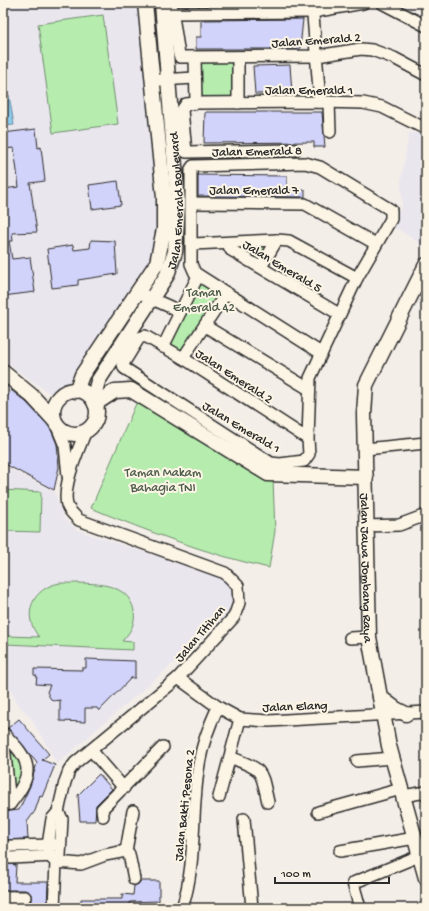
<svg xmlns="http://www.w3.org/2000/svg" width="429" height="911" viewBox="0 0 429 911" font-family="'Gochi Hand',sans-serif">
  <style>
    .built { fill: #eae6ee }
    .green { fill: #b6edaf; stroke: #708c6d }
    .water { fill: #8fcef0; stroke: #678da1 }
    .building { fill: #d2d3fb; stroke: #2b2b2b }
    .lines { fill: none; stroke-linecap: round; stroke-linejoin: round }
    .minor-casing { stroke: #2b2b2b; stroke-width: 14 }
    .major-casing { stroke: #2b2b2b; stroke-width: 17 }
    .minor { stroke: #fcf5e5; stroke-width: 11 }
    .major { stroke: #fcf5e5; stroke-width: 14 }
    .labels { text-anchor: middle; stroke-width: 4; stroke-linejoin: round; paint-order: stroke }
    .street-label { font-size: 13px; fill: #2b2b2b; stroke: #fcf5e5 }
    .park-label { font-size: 13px; fill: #4e5c4c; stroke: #fcf5e5 }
  </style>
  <rect width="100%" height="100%" fill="#f4eee9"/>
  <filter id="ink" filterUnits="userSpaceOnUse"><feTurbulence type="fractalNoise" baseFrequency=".025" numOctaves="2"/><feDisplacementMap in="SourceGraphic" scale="8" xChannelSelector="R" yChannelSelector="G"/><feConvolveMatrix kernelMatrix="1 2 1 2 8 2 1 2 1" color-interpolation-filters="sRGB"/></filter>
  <g filter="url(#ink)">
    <g class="built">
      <polygon points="3,3 140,3 160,207 152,262 65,388 51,394 3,361"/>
      <polygon points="409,133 426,133 426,247 391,225 402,205 401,181"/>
      <polygon points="3,465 55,492 63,517 77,530 222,577 233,592 234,606 229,615 57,764 31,718 18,705 11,690 3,689"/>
    </g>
    <g class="green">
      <polygon points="103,15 118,124 53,133 38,24"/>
      <polygon points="195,57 238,57 238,103 196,103"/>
      <polygon points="277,240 261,267 230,243"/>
      <polygon points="198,276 226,293 183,358 163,347"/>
      <path d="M138,399l135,81 2,51 -6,37c-62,-14 -120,-36 -178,-60z"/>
      <polygon points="3,490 41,492 40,532 3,531"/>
      <path d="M60,583c24,1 68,-5 74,28 2,12 -4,22 -12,30l11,1v8l-127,-6 1,-8 32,1c-18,-22 -7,-49 21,-54z"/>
      <polygon points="5,734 26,758 22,786 10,804 13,767"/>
    </g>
    <polygon class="water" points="9,95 14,125 3,126 3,96"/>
    <g class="building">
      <polygon points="303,19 300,49 196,49 196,37 201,37 201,20"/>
      <polygon points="290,65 292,93 255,94 253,66"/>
      <polygon points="205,112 322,112 325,147 314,147 314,142 204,143"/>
      <polygon points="36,129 38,148 41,147 45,181 30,183 37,232 12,233 13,241 9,241 12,259 30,257 35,292 3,296 3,189 19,187 14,148 3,149 3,133"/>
      <polygon points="198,175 287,176 287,190 305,190 305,197 198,196"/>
      <polygon points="118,181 121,205 92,209 89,185"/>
      <polygon points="91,240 115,241 117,274 78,280 78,285 52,288 47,249 73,245 74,250 90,248"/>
      <polygon points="11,390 26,402 50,427 57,444 59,467 54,490 3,463 3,404"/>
      <polygon points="86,659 135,661 135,678 131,678 99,711 97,708 85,708 85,722 60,721 60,700 53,701 50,698 47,692 50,685 36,684 37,676 34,675 34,669 82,670 82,668 86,668"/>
      <polygon points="19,719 49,754 42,760 55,765 42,797 40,796 35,811 27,822 28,839 3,840 3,812 19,810 30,786 37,763 8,728"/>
      <polygon points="99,774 112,789 96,805 95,821 80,821 78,795"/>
      <polygon points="4,863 16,865 15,882 48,882 47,908 18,908 18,904 25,904 31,901 31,894 25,890 3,890"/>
      <polygon points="141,881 159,881 159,901 130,902 130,908 81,908 81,899 122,899 122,894 133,895 134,886 138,884"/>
    </g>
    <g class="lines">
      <defs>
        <g id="minor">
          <polyline points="171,3 179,55 180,57 317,56 361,49 372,50 394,58 426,75"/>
          <polyline points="312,3 320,102"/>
          <polyline points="382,3 426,26"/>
          <polyline points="172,13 313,12 363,3"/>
          <polyline points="195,57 196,103"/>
          <polyline points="160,80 195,78"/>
          <polyline points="329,102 330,132"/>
          <polyline points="238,103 238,57"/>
          <polyline points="295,150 186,152 182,110 186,104 196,103 320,102 363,103 382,107 426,129"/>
          <polyline points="192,203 305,204 376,244"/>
          <polyline points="230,243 229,246 231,250 339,314"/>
          <polyline points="193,244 277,240 289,241 357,278"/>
          <polyline points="261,267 277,240"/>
          <path d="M144,295c13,7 24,10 36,17"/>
          <polyline points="205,326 309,389"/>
          <polyline points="163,347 198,276"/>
          <polyline points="183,358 226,293"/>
          <polyline points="56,424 65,446 68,476"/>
          <polyline points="308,439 183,358 145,336 139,338 123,364 124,368 271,463 280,464 304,461 309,454 308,439 310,378 357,278 391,219 391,210 320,167 305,163 193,166 191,169 191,264 195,273 321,353"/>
          <polyline points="365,449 426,443"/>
          <polyline points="366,526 399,525 426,515"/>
          <polyline points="350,638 369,637"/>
          <polyline points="178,678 218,707 240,719 269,721 426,712"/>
          <path d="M3,733c28,27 33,39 7,71l-7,1"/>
          <polyline points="3,735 10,804"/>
          <polyline points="91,750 124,788"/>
          <path d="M230,757c34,14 30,10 38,45"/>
          <polyline points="357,761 392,758"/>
          <polyline points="403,796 426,792"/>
          <polyline points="219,797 240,719"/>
          <polyline points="318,812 401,789"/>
          <polyline points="103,816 102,809 163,747"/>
          <polyline points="244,819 252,908"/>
          <polyline points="3,849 11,846 54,845"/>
          <polyline points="126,851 133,811"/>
          <polyline points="340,851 415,838"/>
          <polyline points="3,855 10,858 56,856"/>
          <path d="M56,862l-7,-6 -1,-11 4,-26 6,-7 7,-30 4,-11 6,-8 103,-85 56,-61 5,-14 -1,-17 -13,-13 -146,-53c-5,-5 -10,-9 -12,-15 -5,-20 12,-56 19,-75"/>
          <polyline points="56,862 81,864 105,855 126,851 129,854 134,879"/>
          <polyline points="3,897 25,897"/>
          <polyline points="11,908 12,897"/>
          <polyline points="54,908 56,862 60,856 62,819 58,812"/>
          <path d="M182,908c16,-48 8,-100 18,-149 3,-18 10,-35 18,-52"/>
          <polyline points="360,908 353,883 419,856"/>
        </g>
        <g id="major">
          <path id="s1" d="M426,265l-60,120 -2,29 5,223 20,109 37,132"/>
          <polyline points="3,372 32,396 54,420"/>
          <circle cx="75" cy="412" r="22"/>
          <polyline points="76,391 82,375 157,263 164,229 164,198 145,3"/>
          <path id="s2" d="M93,400l5,-19 69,-106 8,-23 3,-48 -16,-201"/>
          <polyline points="95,404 115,391 131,390 268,474 366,477"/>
          <polyline points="380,697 396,709 406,714"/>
        </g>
      </defs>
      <use href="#minor" class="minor-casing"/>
      <use href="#major" class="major-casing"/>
      <use href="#minor" class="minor"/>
      <use href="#major" class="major"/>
    </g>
  </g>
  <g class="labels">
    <g class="street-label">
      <text transform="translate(316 39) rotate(-4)" y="5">Jalan Emerald 2</text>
      <text x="309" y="94">Jalan Emerald 1</text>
      <text transform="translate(257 150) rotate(-1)" y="5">Jalan Emerald 8</text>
      <text x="254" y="194">Jalan Emerald 7</text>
      <text dy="5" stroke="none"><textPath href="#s2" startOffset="222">Jalan Emerald Boulevard</textPath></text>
      <text transform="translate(283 265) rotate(31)" y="5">Jalan Emerald 5</text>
      <text transform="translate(235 375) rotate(33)" y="5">Jalan Emerald 2</text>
      <text transform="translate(242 426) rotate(31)" y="5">Jalan Emerald 1</text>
      <text dy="5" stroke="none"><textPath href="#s1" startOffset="317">Jalan Jawa Jombang Raya</textPath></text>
      <text transform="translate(199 633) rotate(-49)" y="5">Jalan Titihan</text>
      <text transform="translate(295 705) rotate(-2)" y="5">Jalan Elang</text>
      <text transform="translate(183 805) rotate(-84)" y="5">Jalan Bakti Pesona 2</text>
    </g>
    <g class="park-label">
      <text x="204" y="296">Taman<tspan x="204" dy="15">Emerald 42</tspan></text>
      <text x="163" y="476">Taman Makam<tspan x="163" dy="15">Bahagia TNI</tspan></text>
    </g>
  </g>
  <rect width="429" height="911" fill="none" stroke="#fcf5e5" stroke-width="16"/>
  <rect x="8" y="8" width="413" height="895" fill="none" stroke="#2b2b2b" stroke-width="1.5" filter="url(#ink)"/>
  <path d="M275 877v6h114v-6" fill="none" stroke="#2b2b2b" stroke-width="2"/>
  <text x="281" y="877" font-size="12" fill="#2b2b2b" stroke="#fcf5e5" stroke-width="3" paint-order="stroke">100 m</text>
</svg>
